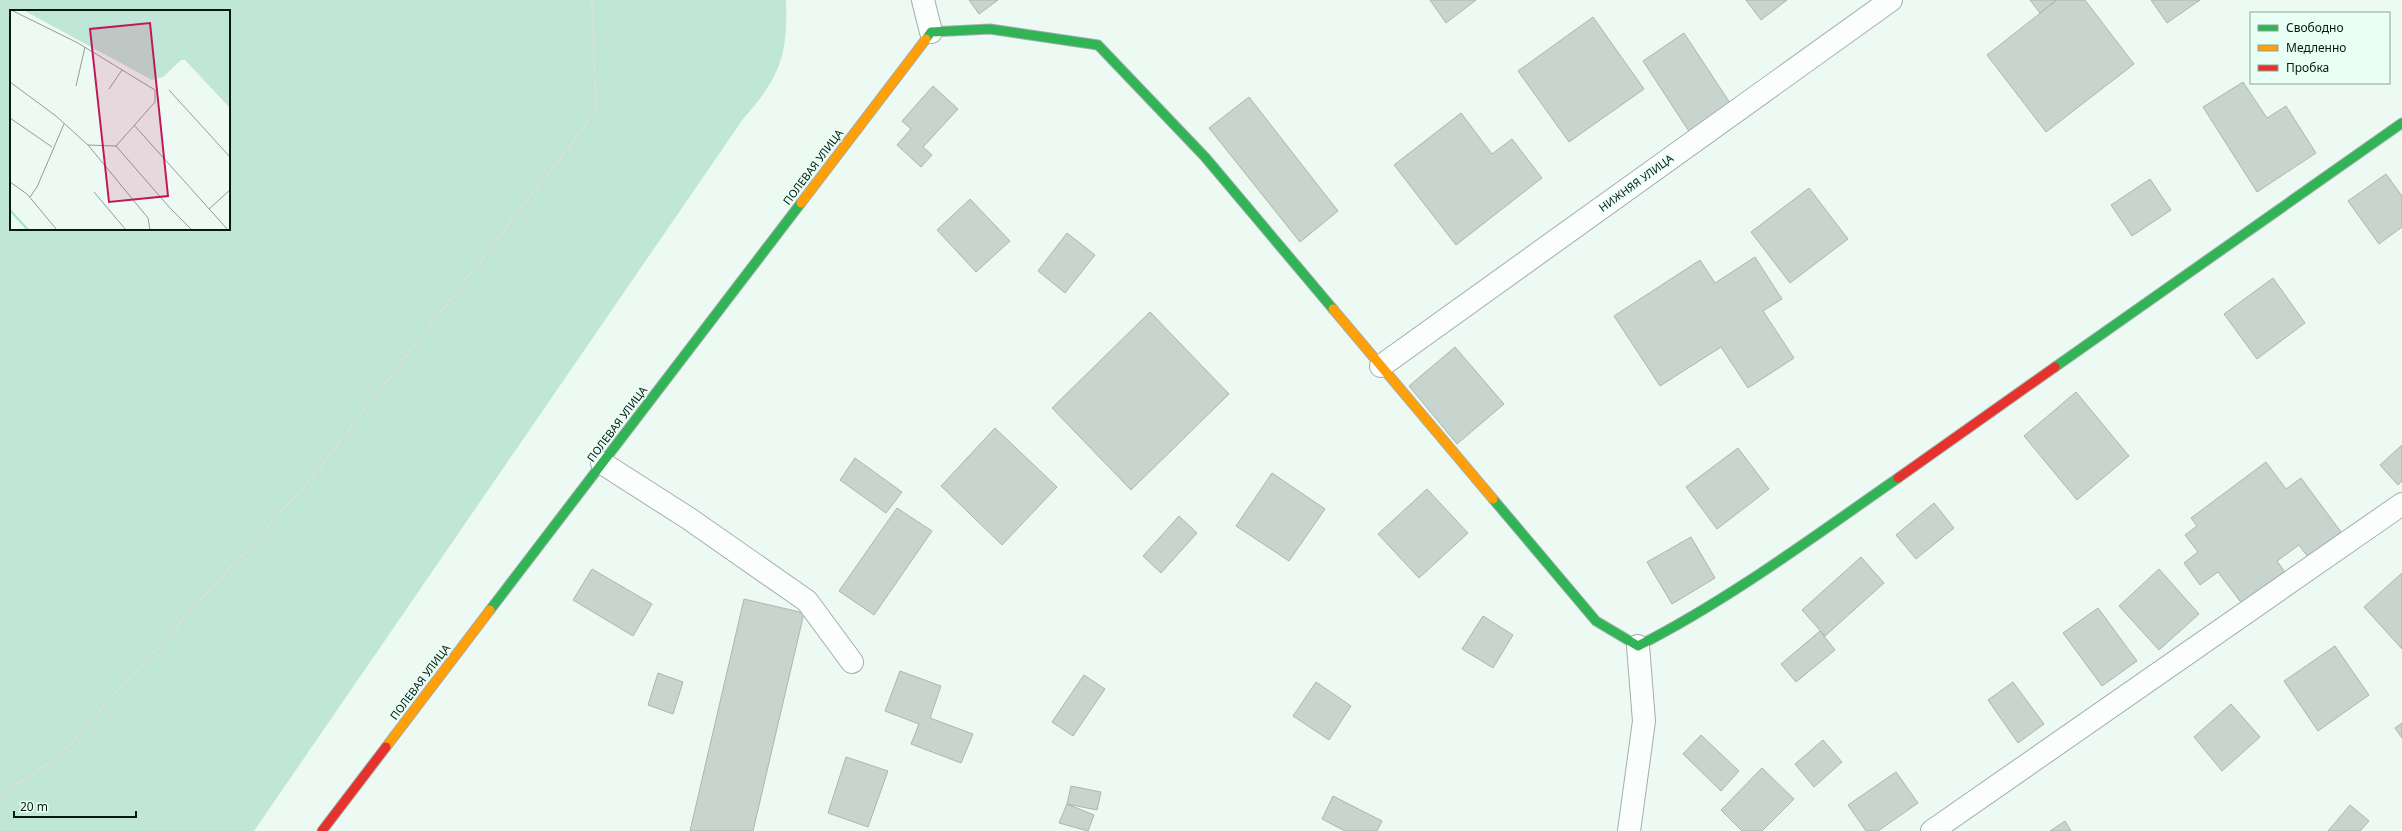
<svg xmlns="http://www.w3.org/2000/svg" width="2402" height="831" viewBox="0 0 2402 831" font-family="'Noto Sans',sans-serif">
  <style>
    .green { fill: #bfe6d6; fill-rule: evenodd }
    .building { fill: #c8d5cf; stroke: #aab7b1 }
    .lines { fill: none; stroke-linecap: round; stroke-linejoin: round }
    .lane-casing { stroke: #a2aea9; stroke-width: 24 }
    .street-casing { stroke: #a2aea9; stroke-width: 24 }
    .fast-casing { stroke: #a2aea9; stroke-width: 11 }
    .slow-casing { stroke: #a2aea9; stroke-width: 11 }
    .jam-casing { stroke: #a2aea9; stroke-width: 11 }
    .path { stroke: #dbdfdd; stroke-width: 2.5; stroke-dasharray: 3 2; stroke-linecap: butt }
    .lane { stroke: #fcfefd; stroke-width: 22 }
    .street { stroke: #fcfefd; stroke-width: 22 }
    .fast { stroke: #30b455; stroke-width: 9 }
    .slow { stroke: #ff9f0a; stroke-width: 9 }
    .jam { stroke: #e5322d; stroke-width: 9 }
    .labels { text-anchor: middle; stroke-width: 3.5; stroke-linejoin: round; paint-order: stroke }
    .street-label { font-size: 11px; fill: #091812; stroke: #e7fff4 }
    .inset-river { fill: none; stroke: #9be7ca; stroke-width: 2 }
    .inset-road { fill: none; stroke: #929f99; stroke-width: 1 }
    .view { fill: #c2185b; fill-opacity: 0.15; stroke: #c2185b; stroke-width: 2 }
    .inset-edge { fill: none; stroke: #091812; stroke-width: 2 }
  </style>
  <rect width="100%" height="100%" fill="#edf9f3"/>
  <path class="green" d="M0,0h786c2,56 -6,77 -43,119l-489,712h-254zM11,11h218v218h-218z"/>
  <g class="building">
    <polygon points="969,0 998,0 979,14"/>
    <polygon points="1430,0 1476,0 1446,23"/>
    <polygon points="1746,0 1787,0 1761,20"/>
    <polygon points="2030,0 2056,0 2040,13"/>
    <polygon points="2057,0 2085,0 2134,64 2046,132 1987,55"/>
    <polygon points="2151,0 2200,0 2167,23"/>
    <polygon points="1593,17 1644,89 1569,142 1518,71"/>
    <polygon points="1684,33 1734,109 1692,136 1643,61"/>
    <polygon points="2243,82 2267,118 2286,106 2316,153 2257,192 2203,107"/>
    <polygon points="933,86 958,109 923,147 932,155 921,167 897,145 911,129 902,121"/>
    <polygon points="1249,97 1338,211 1300,242 1209,128"/>
    <polygon points="1461,113 1492,154 1512,139 1542,178 1456,245 1394,165"/>
    <polygon points="2386,174 2402,196 2402,227 2379,244 2348,201"/>
    <polygon points="2150,179 2171,210 2132,236 2111,205"/>
    <polygon points="1809,188 1848,239 1790,283 1751,232"/>
    <polygon points="970,199 1010,241 976,272 937,230"/>
    <polygon points="1067,233 1095,255 1065,293 1038,271"/>
    <polygon points="1755,257 1782,299 1763,311 1794,358 1748,388 1721,347 1660,386 1614,316 1700,260 1715,283"/>
    <polygon points="2273,278 2305,323 2257,359 2224,314"/>
    <polygon points="1150,312 1229,394 1131,490 1052,408"/>
    <polygon points="1455,347 1504,404 1457,444 1409,386"/>
    <polygon points="2076,392 2129,456 2077,500 2024,436"/>
    <polygon points="995,428 1057,487 1002,545 941,486"/>
    <polygon points="2402,445 2402,481 2398,485 2380,465"/>
    <polygon points="1738,448 1769,489 1717,529 1686,487"/>
    <polygon points="855,458 902,492 886,513 840,480"/>
    <polygon points="2266,462 2286,489 2301,478 2341,532 2308,557 2299,545 2277,561 2294,585 2252,617 2218,572 2200,585 2184,563 2198,552 2185,535 2197,526 2191,518"/>
    <polygon points="1272,473 1325,509 1289,561 1236,526"/>
    <polygon points="1427,489 1468,533 1419,578 1378,534"/>
    <polygon points="1934,503 1954,528 1916,559 1896,535"/>
    <polygon points="897,508 932,531 874,615 839,591"/>
    <polygon points="1179,516 1197,533 1161,573 1143,556"/>
    <polygon points="1691,537 1715,578 1672,604 1647,562"/>
    <polygon points="1861,557 1884,583 1825,636 1802,610"/>
    <polygon points="592,569 652,604 633,636 573,600"/>
    <polygon points="2159,569 2199,614 2159,650 2119,606"/>
    <polygon points="2402,573 2402,649 2364,607"/>
    <polygon points="744,599 804,613 753,831 690,831"/>
    <polygon points="2098,608 2137,661 2102,686 2063,633"/>
    <polygon points="1483,616 1513,635 1493,668 1462,649"/>
    <polygon points="1820,631 1835,650 1796,682 1781,664"/>
    <polygon points="2335,646 2369,695 2318,731 2284,681"/>
    <polygon points="900,671 941,686 930,718 973,734 961,763 911,744 919,724 885,711"/>
    <polygon points="658,673 683,682 673,714 648,705"/>
    <polygon points="1084,675 1105,689 1073,736 1052,722"/>
    <polygon points="1316,682 1351,706 1329,740 1293,716"/>
    <polygon points="2013,682 2044,724 2018,743 1988,700"/>
    <polygon points="2231,704 2260,737 2222,771 2194,737"/>
    <polygon points="2402,723 2402,738 2395,728"/>
    <polygon points="1701,735 1739,771 1721,791 1683,754"/>
    <polygon points="1823,740 1842,762 1814,787 1795,764"/>
    <polygon points="846,757 888,771 868,827 828,813"/>
    <polygon points="1762,768 1794,799 1762,831 1742,831 1721,810"/>
    <polygon points="1896,772 1918,803 1878,831 1866,831 1848,805"/>
    <polygon points="1071,786 1101,792 1097,810 1067,804"/>
    <polygon points="1333,796 1382,821 1377,831 1345,831 1322,819"/>
    <polygon points="1067,804 1094,815 1088,831 1059,823"/>
    <polygon points="2350,805 2369,821 2360,831 2328,831"/>
    <polygon points="2065,821 2071,831 2050,831"/>
  </g>
  <g class="lines">
    <defs>
      <polyline id="lane" points="602,463 688,518 807,601 852,662"/>
      <g id="street">
        <polyline points="923,0 931,32"/>
        <polyline points="1381,366 1891,0"/>
        <polyline points="1629,831 1644,721 1638,646"/>
        <polyline points="1932,831 2402,504"/>
      </g>
      <g id="fast">
        <polyline points="926,39 931,32 990,29 1098,45 1205,157 1333,309"/>
        <polyline points="2055,367 2402,123"/>
        <path d="M1493,499l103,122 42,25c92,-47 175,-109 260,-168"/>
        <polyline points="490,610 801,203"/>
      </g>
      <g id="slow">
        <polyline points="801,203 926,39"/>
        <polyline points="1333,309 1493,499"/>
        <polyline points="386,747 490,610"/>
      </g>
      <g id="jam">
        <polyline points="1898,478 2055,367"/>
        <polyline points="322,831 386,747"/>
      </g>
    </defs>
    <use href="#lane" class="lane-casing"/>
    <use href="#street" class="street-casing"/>
    <use href="#fast" class="fast-casing"/>
    <use href="#slow" class="slow-casing"/>
    <use href="#jam" class="jam-casing"/>
    <polyline class="path" points="0,795 57,758 310,480 596,112 592,0"/>
    <use href="#lane" class="lane"/>
    <use href="#street" class="street"/>
    <use href="#fast" class="fast"/>
    <use href="#slow" class="slow"/>
    <use href="#jam" class="jam"/>
  </g>
  <g class="labels">
    <g class="street-label">
      <text transform="translate(813 167) rotate(-53)" y="4">ПОЛЕВАЯ УЛИЦА</text>
      <text transform="translate(1636 183) rotate(-36)" y="4">НИЖНЯЯ УЛИЦА</text>
      <text transform="translate(617 424) rotate(-53)" y="4">ПОЛЕВАЯ УЛИЦА</text>
      <text transform="translate(420 682) rotate(-53)" y="4">ПОЛЕВАЯ УЛИЦА</text>
    </g>
  </g>
  <g transform="translate(10 10)">
    <rect width="220" height="220" fill="#edf9f3"/>
    <path d="M13,0h207v98l-45,-48h-4l-18,17 -11,3z" fill="#bfe6d6"/>
    <path class="inset-river" d="M0,200l18,20"/>
    <path class="inset-road" d="M1,0l67,33 77,47M0,72l46,34 32,29 28,1M66,76l9,-39M99,79l13,-19M159,80l61,67M0,108l42,29M124,115l94,105M78,135l60,73 2,12M106,136l54,62 22,22M106,136l39,-44v-12M0,172l17,12 30,36M84,182l32,38M20,187l7,-10 27,-63M199,199l21,-19"/>
    <path class="view" d="M140,13l18,173 -59,6 -19,-173z"/>
    <rect width="220" height="220" class="inset-edge"/>
  </g>
  <rect x="2250" y="12" width="140" height="72" fill="#e7fff4" stroke="#8ea39a"/>
  <rect x="2258" y="25" width="20" height="6" fill="#30b455" stroke="#8ea39a"/>
  <text x="2286" y="32" font-size="12" fill="#091812">Свободно</text>
  <rect x="2258" y="45" width="20" height="6" fill="#ff9f0a" stroke="#8ea39a"/>
  <text x="2286" y="52" font-size="12" fill="#091812">Медленно</text>
  <rect x="2258" y="65" width="20" height="6" fill="#e5322d" stroke="#8ea39a"/>
  <text x="2286" y="72" font-size="12" fill="#091812">Пробка</text>
  <path d="M14 811v6h122v-6" fill="none" stroke="#091812" stroke-width="2"/>
  <text x="20" y="811" font-size="12" fill="#091812" stroke="#e7fff4" stroke-width="3" paint-order="stroke">20 m</text>
</svg>
